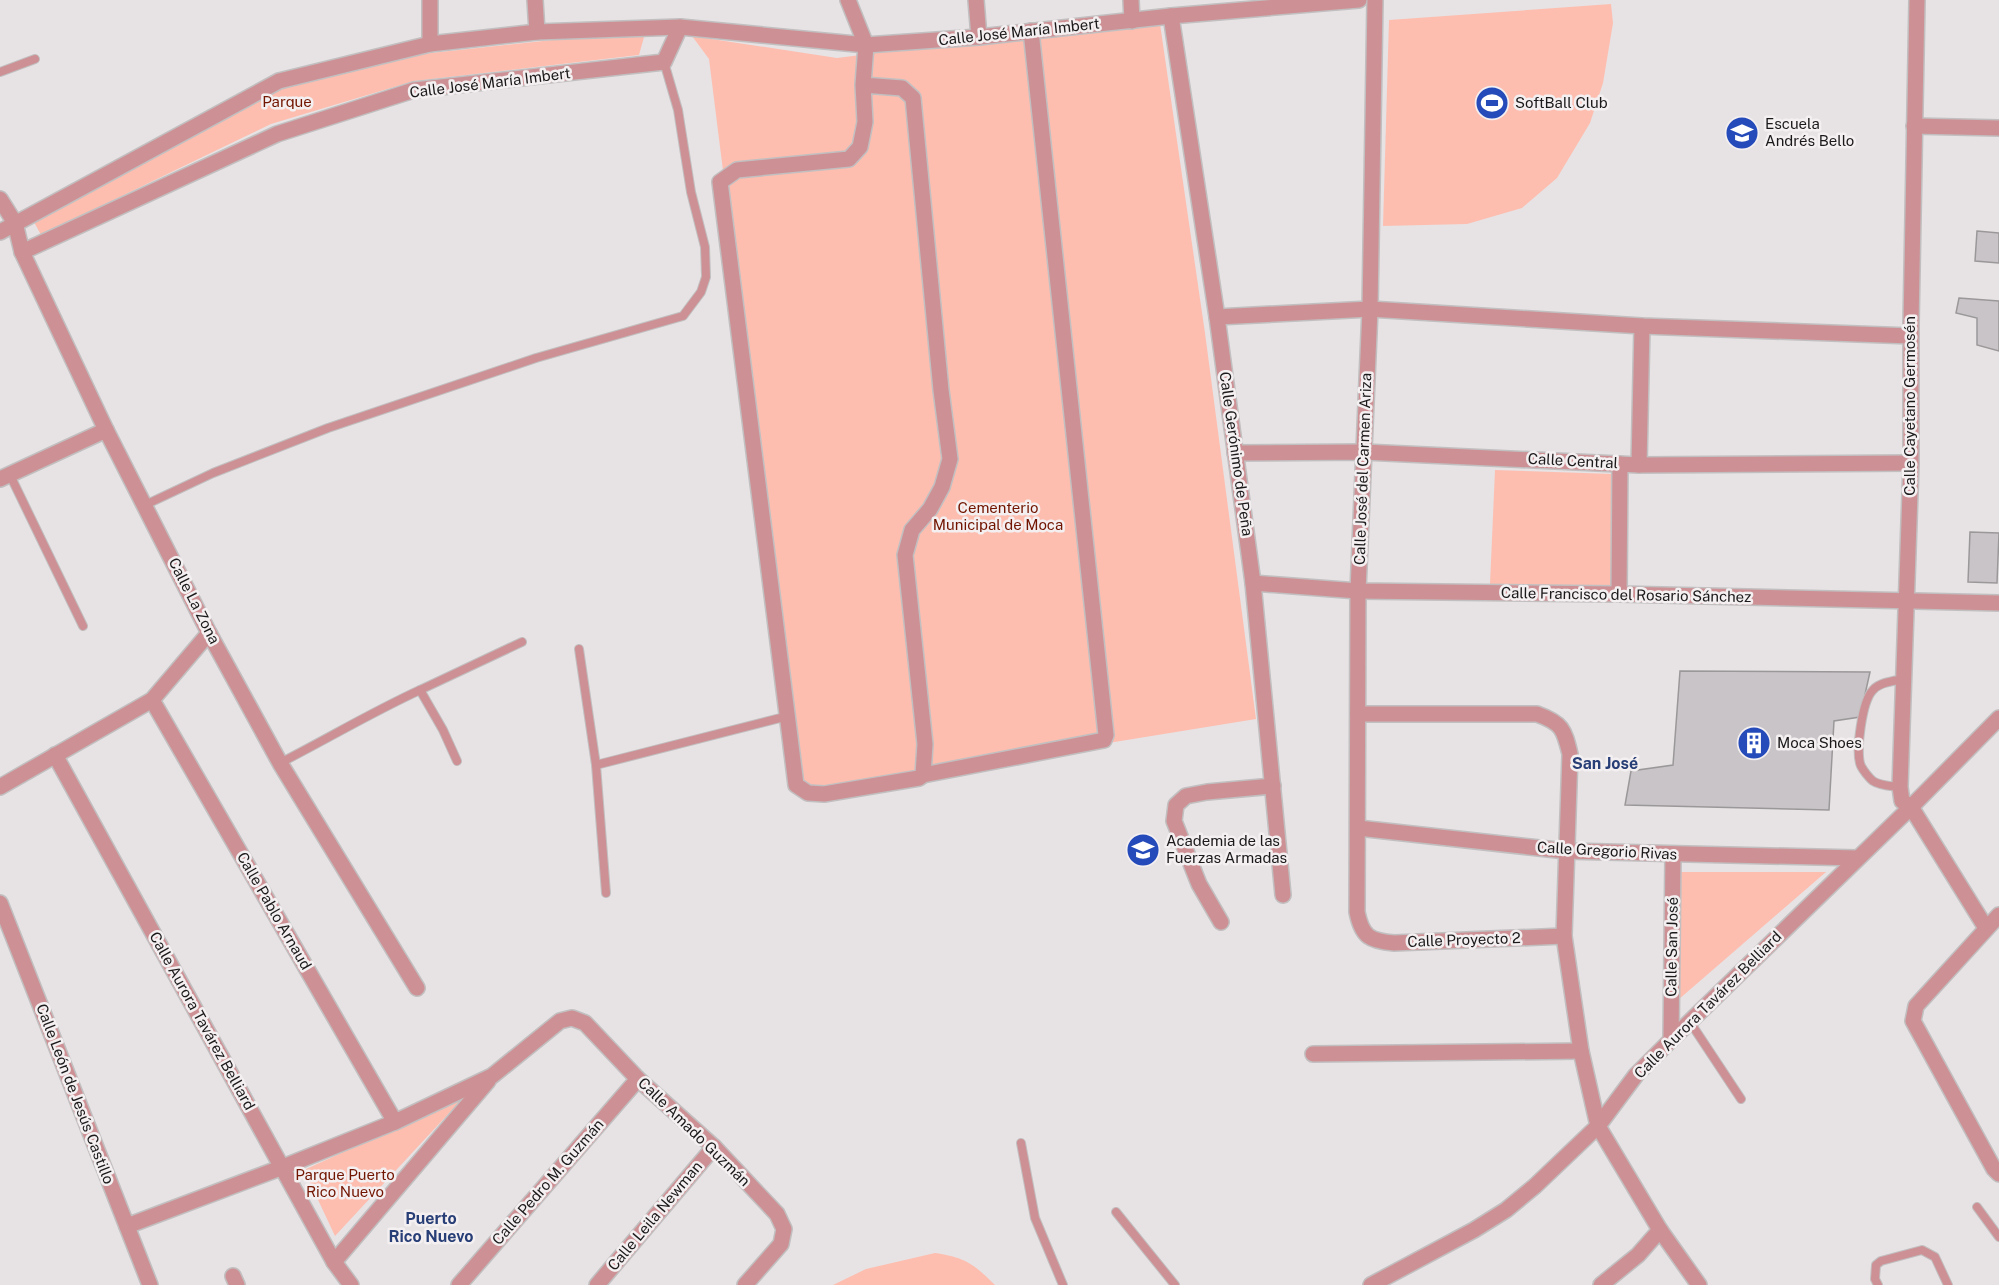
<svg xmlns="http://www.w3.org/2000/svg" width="1999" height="1285" viewBox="0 0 1999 1285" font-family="'Public Sans',sans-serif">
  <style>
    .green { fill: #fdbeb0 }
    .building { fill: #c8c4c7; stroke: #9b989a; stroke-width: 1.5 }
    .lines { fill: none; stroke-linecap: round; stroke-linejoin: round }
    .service-casing { stroke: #c2bfc0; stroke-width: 10 }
    .minor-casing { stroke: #c2bfc0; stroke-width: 18 }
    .service { stroke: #cd9195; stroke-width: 8 }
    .minor { stroke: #cd9195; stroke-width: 15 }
    .labels { text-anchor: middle; stroke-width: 5; stroke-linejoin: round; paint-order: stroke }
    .street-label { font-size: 15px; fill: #1b191a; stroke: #f4f0f1 }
    .park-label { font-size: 15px; fill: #721500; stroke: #f4f0f1 }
    .poi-label { font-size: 15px; fill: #1b191a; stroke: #f4f0f1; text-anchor: start }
    .neighbourhood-label { font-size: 16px; font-weight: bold; fill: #283e76; stroke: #f4f0f1 }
  </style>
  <rect width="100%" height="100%" fill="#e7e3e4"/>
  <g class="green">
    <polygon points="1611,4 1613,23 1603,83 1590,123 1557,178 1522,208 1467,224 1383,226 1389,20"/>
    <polygon points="1159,17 1205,333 1256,719 801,793 709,59 692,36 837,58"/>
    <polygon points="646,30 639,55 414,81 271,124 41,235 34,222 280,87 413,55"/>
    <polygon points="1495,470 1613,474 1614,588 1490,584"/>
    <polygon points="1680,872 1826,872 1678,1000"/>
    <polygon points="464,1097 335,1236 304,1170"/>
    <path d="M935,1253c29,4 39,11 60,32h-162l33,-16z"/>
  </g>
  <g class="building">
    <polygon points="1977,231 1999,233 1999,263 1975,261"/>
    <polygon points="1959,298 1999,301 1999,351 1977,345 1977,318 1956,313"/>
    <polygon points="1970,532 1999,533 1997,583 1968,582"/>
    <polygon points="1680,671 1870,672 1860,717 1834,721 1829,810 1625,805 1631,771 1673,765"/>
  </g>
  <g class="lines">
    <defs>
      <g id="service">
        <polyline points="0,72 35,59"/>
        <polyline points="10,475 83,626"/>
        <polyline points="145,505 213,473 328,428 536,358 683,316 701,292 706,277 705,247 691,192 678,110 664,62"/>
        <polyline points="579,649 596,765"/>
        <polyline points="420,690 522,642"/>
        <path d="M280,763c47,-24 92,-51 140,-73l23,40 14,31"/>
        <path d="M1900,787c-8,-1 -20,-1 -27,-6 -4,-3 -10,-11 -12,-15 -6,-13 1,-65 12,-76 7,-8 21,-9 31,-11"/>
        <polyline points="606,893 596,765 788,716"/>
        <polyline points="1690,1022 1741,1099"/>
        <polyline points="1021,1143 1035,1218 1063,1285"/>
        <polyline points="1977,1207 1999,1237"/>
        <polyline points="1116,1212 1175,1285"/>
        <polyline points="1878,1285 1875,1279 1876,1265 1881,1261 1922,1250 1935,1257 1948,1285"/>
      </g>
      <g id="minor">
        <polyline points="535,0 537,32"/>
        <polyline points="848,0 866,45 863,85 865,122 860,147 849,159 737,170 720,182 796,785 808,793 824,794 919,778 923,775 925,744 905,555 912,530 930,509 942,487 950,459 941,390 913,98 902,88 863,85"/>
        <polyline points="976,0 979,37"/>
        <polyline points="1131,0 1132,21"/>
        <path d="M1375,0l-5,309 -12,282 -1,321c5,25 13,29 37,31l170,-7"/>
        <polyline points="1917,0 1911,324 1911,463 1900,787 1902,801 1911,807 1986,928"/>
        <polyline points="1171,16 1217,317 1253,583 1283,895"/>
        <polyline points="430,44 430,0"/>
        <polyline points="1914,126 1999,128"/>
        <polyline points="0,199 15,223 22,252 106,430 209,633 280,763 417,988"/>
        <polyline points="0,232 279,81 430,44 537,32 680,27 866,45 979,37 1171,16 1359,0"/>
        <polyline points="22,252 277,134 414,90 664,62 680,27"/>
        <polyline points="1217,317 1370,309 1642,326 1911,336"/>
        <polyline points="1235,453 1364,452 1639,465 1911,463"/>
        <polyline points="1639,465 1642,326"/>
        <polyline points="0,479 106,430"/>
        <polyline points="1253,583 1358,591 1619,594 1999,603"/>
        <polyline points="1619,594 1620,464"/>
        <polyline points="152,700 395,1122"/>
        <path d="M1358,714h179c25,9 27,15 33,40l-6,182 17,115 17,75 62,104 39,55"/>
        <polyline points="55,755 334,1262 351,1285"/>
        <polyline points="923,775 1104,740 1106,735 1031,31"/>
        <polyline points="0,787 152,700 209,633"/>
        <polyline points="1358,828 1566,851 1857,858"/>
        <polyline points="0,903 150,1285"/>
        <polyline points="1999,915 1916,1006 1913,1021 1994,1169 1999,1174"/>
        <polyline points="1221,922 1199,884 1174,821 1176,805 1186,796 1207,792 1273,786"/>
        <polyline points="1671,1040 1673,854"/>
        <polyline points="1313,1054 1581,1051"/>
        <polyline points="127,1226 283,1167 395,1122 492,1076 560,1021 572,1018 585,1023 638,1079 714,1147 777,1214 784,1229 781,1244 745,1285"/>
        <polyline points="334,1262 488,1081"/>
        <polyline points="233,1276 237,1285"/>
        <polyline points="459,1285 638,1079"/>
        <polyline points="597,1285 714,1147"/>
        <polyline points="1371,1285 1474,1230 1506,1210 1535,1186 1598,1126 1636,1075 1671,1040 1911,807 1999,718"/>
        <polyline points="1601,1285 1638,1255 1660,1230"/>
      </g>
    </defs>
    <use href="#service" class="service-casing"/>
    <use href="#minor" class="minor-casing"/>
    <use href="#service" class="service"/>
    <use href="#minor" class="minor"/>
  </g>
  <defs>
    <symbol id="stadium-disc" viewBox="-11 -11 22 22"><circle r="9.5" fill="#254bba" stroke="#f4f0f1"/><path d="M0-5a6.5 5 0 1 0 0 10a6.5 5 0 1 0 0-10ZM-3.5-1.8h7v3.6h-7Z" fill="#fff"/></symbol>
    <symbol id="school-disc" viewBox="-11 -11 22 22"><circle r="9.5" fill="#254bba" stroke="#f4f0f1"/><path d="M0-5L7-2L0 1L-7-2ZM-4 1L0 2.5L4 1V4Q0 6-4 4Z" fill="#fff"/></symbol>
    <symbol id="building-disc" viewBox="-11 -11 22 22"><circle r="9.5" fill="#254bba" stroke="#f4f0f1"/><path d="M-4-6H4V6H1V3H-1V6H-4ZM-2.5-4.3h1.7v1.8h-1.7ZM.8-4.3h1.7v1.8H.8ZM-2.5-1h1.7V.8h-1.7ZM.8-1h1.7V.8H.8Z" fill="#fff"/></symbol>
  </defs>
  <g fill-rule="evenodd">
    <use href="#stadium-disc" x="1473" y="84" width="38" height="38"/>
    <use href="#school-disc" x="1723" y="114" width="38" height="38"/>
    <use href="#building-disc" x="1735" y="724" width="38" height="38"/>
    <use href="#school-disc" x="1124" y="831" width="38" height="38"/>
  </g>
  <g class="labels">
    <g class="street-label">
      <text transform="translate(1019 32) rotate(-6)" y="5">Calle José María Imbert</text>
      <text transform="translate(490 83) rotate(-7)" y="5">Calle José María Imbert</text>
      <text transform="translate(1910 406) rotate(-90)" y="5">Calle Cayetano Germosén</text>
      <text transform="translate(1236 454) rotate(82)" y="5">Calle Gerónimo de Peña</text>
      <text transform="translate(1573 461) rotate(3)" y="5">Calle Central</text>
      <text transform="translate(1363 469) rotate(-88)" y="5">Calle José del Carmen Ariza</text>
      <text transform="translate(1626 595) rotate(1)" y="5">Calle Francisco del Rosario Sánchez</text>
      <text transform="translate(194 601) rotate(63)" y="5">Calle La Zona</text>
      <text transform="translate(1607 851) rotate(3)" y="5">Calle Gregorio Rivas</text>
      <text transform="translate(274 911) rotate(60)" y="5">Calle Pablo Arnaud</text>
      <text transform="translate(1464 940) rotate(-2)" y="5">Calle Proyecto 2</text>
      <text transform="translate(1672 947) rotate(-89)" y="5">Calle San José</text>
      <text transform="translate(1708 1005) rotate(-45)" y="5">Calle Aurora Tavárez Belliard</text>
      <text transform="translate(202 1021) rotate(61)" y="5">Calle Aurora Tavárez Belliard</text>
      <text transform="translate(75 1094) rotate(69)" y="5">Calle León de Jesús Castillo</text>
      <text transform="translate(694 1132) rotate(44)" y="5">Calle Amado Guzmán</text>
      <text transform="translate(548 1182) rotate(-49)" y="5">Calle Pedro M. Guzmán</text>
      <text transform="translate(655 1216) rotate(-50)" y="5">Calle Leila Newman</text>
    </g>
    <g class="park-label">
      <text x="287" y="107">Parque</text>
      <text x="998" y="513">Cementerio<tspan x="998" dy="17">Municipal de Moca</tspan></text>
      <text x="345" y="1180">Parque Puerto<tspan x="345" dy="17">Rico Nuevo</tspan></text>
    </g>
    <g class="poi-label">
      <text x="1515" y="108">SoftBall Club</text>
      <text x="1765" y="129">Escuela<tspan x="1765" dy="17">Andrés Bello</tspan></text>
      <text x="1777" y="748">Moca Shoes</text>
      <text x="1166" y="846">Academia de las<tspan x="1166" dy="17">Fuerzas Armadas</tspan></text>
    </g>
    <g class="neighbourhood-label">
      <text x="1605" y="769">San José</text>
      <text x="431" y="1224">Puerto<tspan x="431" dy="18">Rico Nuevo</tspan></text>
    </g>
  </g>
</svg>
